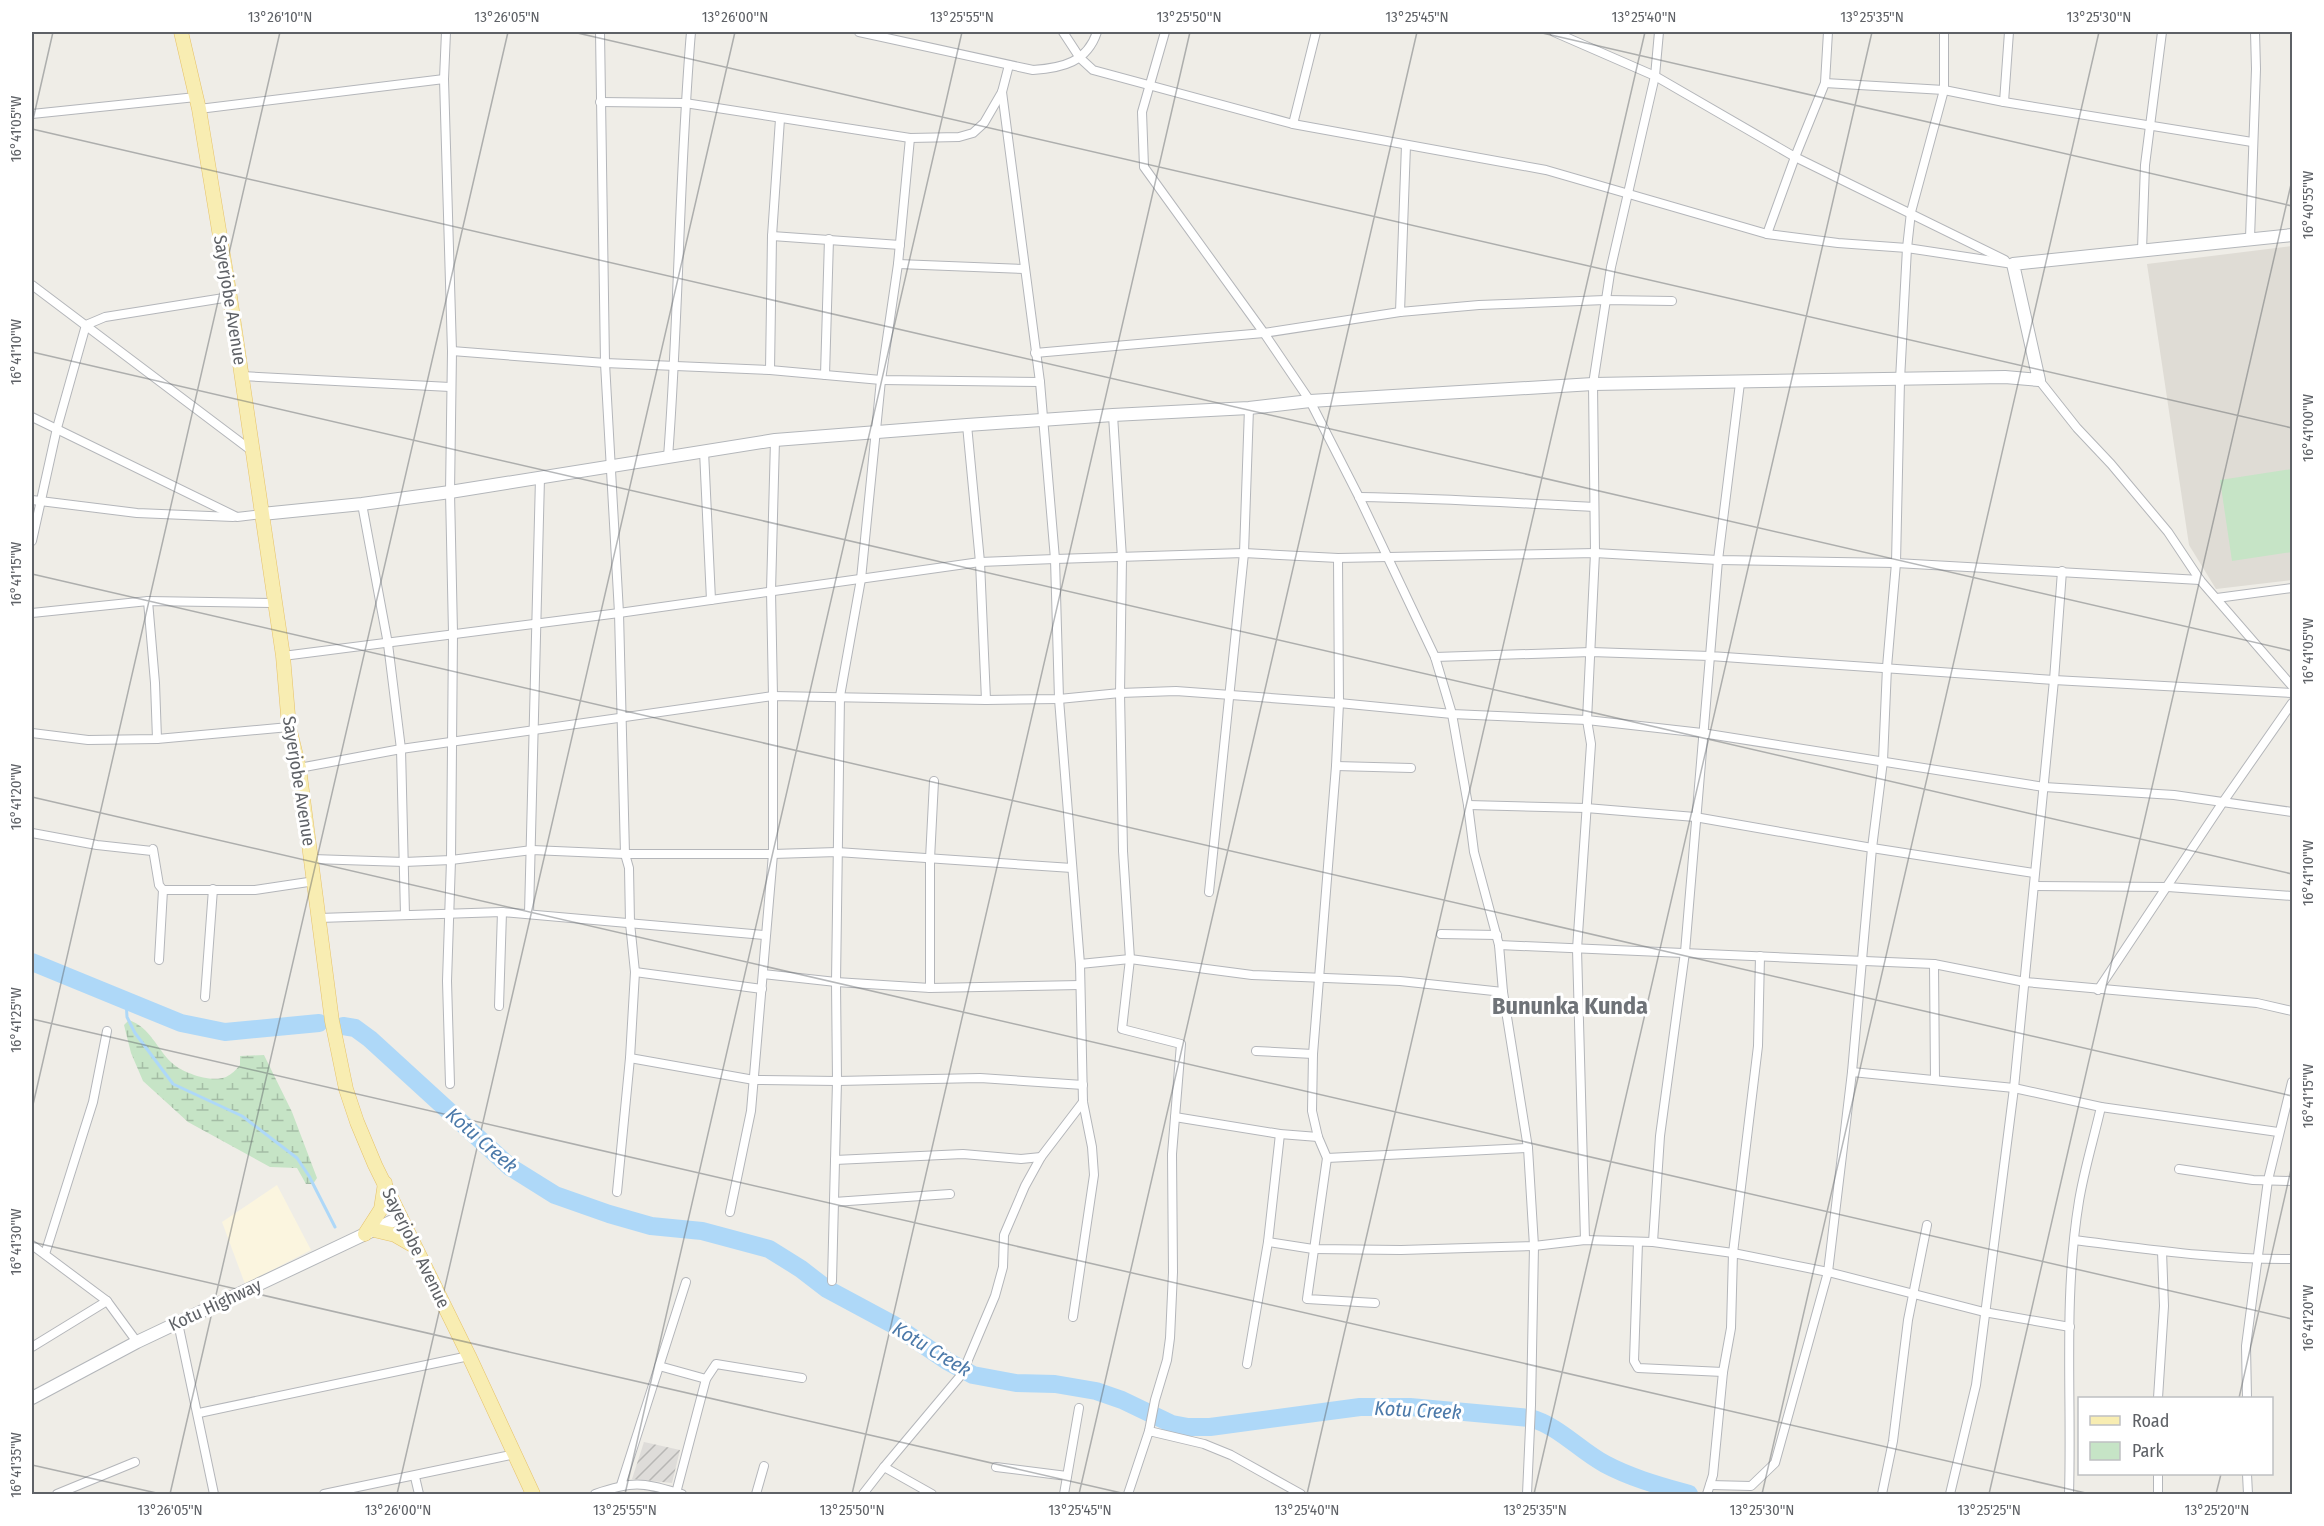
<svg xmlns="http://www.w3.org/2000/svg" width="2324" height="1526" viewBox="0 0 2324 1526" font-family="'Fira Sans Condensed',sans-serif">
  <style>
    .commercial { fill: #fbf5df }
    .industrial { fill: url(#industrial-furrows) }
    .education { fill: #dfdcd5 }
    .wetland { fill: url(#wetland-marsh) }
    .park { fill: #c6e4c6 }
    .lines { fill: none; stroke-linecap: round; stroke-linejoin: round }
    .stream { stroke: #aed8f8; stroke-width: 3 }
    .river { stroke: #aed8f8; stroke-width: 18 }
    .street-casing { stroke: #b4b6ba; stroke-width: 10 }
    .secondary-casing { stroke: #b3b6ba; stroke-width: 14 }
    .primary-casing { stroke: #e6c269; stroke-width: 15 }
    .street { stroke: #fff; stroke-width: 8 }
    .secondary { stroke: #fff; stroke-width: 12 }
    .primary { stroke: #f8edb2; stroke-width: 14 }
    .ticks { fill: none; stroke: #5e6166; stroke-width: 1.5; stroke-opacity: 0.45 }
    .labels { text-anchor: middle; stroke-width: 6; stroke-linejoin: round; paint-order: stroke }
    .street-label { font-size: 18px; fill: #5e6166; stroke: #fff }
    .water-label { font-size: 20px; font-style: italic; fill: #4b79a9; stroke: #fff }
    .district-label { font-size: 24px; font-weight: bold; fill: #6f7378; stroke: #fff }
    .neatline { fill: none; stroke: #5e6166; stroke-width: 2 }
    .ticks-label { font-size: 15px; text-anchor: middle; fill: #5e6166 }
  </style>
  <defs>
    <pattern id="industrial-furrows" width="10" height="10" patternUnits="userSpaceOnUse" patternTransform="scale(1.5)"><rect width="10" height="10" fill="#dedcd9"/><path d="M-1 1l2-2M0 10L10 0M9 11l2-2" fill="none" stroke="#b7b6b4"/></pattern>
    <pattern id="wetland-marsh" width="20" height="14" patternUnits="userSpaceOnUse" patternTransform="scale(1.5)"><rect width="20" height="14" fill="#c6e4c6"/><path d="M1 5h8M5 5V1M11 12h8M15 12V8" fill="none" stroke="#a4bca5"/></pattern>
  </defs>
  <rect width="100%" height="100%" fill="#efede7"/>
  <polygon class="commercial" points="277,1185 311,1250 245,1284 222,1222"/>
  <polygon class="industrial" points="644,1442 680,1450 672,1483 632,1479"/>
  <polygon class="education" points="2292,246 2292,580 2216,589 2189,545 2147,264"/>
  <path class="wetland" d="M129,1020c22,8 27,28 43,43 11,10 39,20 54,14 6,-3 10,-7 14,-12v-9l24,-1 28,57 25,66 -4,6h-7l-9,-16 -27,-1 -82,-45 -45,-41 -12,-28 -7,-28z"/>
  <polygon class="park" points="2292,469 2292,552 2232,561 2220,480"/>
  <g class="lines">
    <polyline class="stream" points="126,1001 127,1017 135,1033 173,1084 242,1116 297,1158 309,1176 335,1227"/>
    <g class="river">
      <polyline points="32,962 181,1023 225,1032 319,1023"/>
      <path d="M343,1026l12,2 15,11 140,128 45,28 54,19 42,12 51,5 67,18 32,20 26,20 67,36 53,36 26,14 43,8 39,1 41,7 26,9 50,24 16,3h22l150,-20h50l120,11c29,8 49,32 75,46 26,14 56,22 84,30"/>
    </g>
    <defs>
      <g id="street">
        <polyline points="446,32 444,79 452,351 450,492 453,633 451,860 447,981 450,1084"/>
        <polyline points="600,32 605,363 619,613 625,854 629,868 630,923 635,972 630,1058 617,1192"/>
        <path d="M859,32l174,38c30,-2 54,-8 64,-38"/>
        <polyline points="1063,32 1080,58 1093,70 1293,124 1546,170 1767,234 1838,243 1907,248 2013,264"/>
        <polyline points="1165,32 1142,112 1144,167 1264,333 1310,401 1359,497 1435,657 1452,714 1468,805 1474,852 1499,945 1503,992 1528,1148 1534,1246 1531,1405 1527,1494"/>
        <polyline points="1554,32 1655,76 1795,157 2005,260"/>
        <polyline points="1825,83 1944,90 2004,102 2252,142"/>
        <polyline points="1002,92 1040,382 1055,559 1059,699 1080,964 1083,1102 1092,1147 1094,1175 1073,1317"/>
        <polyline points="600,102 685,103 910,138 959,137 973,133 984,123 1002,92 1009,65"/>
        <polyline points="2004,102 2009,32"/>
        <polyline points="199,109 444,79"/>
        <polyline points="32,114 196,97"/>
        <polyline points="1293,124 1316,32"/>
        <polyline points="1767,234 1795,157 1825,83 1828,32"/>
        <polyline points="772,236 900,245"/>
        <polyline points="2250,238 2256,69 2255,32"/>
        <polyline points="2142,250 2145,165 2162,32"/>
        <polyline points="898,264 1025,269"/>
        <polyline points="32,285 252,451"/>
        <polyline points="1400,312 1406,145"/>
        <polyline points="452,351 605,363 770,370 881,380 1040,382"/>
        <polyline points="1035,353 1264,333 1400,312 1479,305 1605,300 1672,301"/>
        <polyline points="770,370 772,236 780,119"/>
        <polyline points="825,375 829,239"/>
        <polyline points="242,376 450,387"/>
        <polyline points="2039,380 2077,428 2111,464 2168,532 2200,580 2292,686"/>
        <polyline points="1740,383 1718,560 1710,656 2054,680 2292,693"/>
        <polyline points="1113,415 1122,558 1120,693 1123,851 1130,959 1122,1029 1181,1044 1172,1154 1173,1272 1170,1338 1167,1360 1155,1400 1149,1431"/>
        <polyline points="32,417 237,517 262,514"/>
        <polyline points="967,425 980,562 986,700"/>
        <polyline points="704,451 711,600"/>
        <path d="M668,457c11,-142 11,-284 23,-425"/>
        <path d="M1359,497c78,1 157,6 235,10"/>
        <polyline points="32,500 137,513 233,517"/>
        <polyline points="362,504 388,644 401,749 405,915"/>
        <polyline points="32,541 57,428 86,325 105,317 230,297"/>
        <polyline points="1338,558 1339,703 1336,766 1313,1054 1312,1111 1318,1137 1327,1158 1528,1148"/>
        <polyline points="2217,598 2292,588"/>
        <polyline points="148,601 155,683 157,739"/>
        <polyline points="32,613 148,601 274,603"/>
        <polyline points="283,656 619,613 980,562 1055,559 1244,553 1338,558 1595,553 1718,560 1896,563 2200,580"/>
        <polyline points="1435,657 1591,652 1710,656 1685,952 1660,1136 1653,1242"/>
        <polyline points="32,733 88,740 157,739 289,727"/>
        <polyline points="1336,766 1411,768"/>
        <polyline points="299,768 401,749 773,696 986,700 1059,699 1120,693 1176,691 1339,703 1452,714 1587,720 1702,733 2044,787 2174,795 2292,812"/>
        <polyline points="1468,805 1586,808 1695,817 1872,848 2034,873"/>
        <polyline points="32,833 97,845 152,851 153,849 159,885 163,890 159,960"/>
        <polyline points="312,859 404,862 451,860 532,850 625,854 773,854 837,852 1072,868"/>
        <polyline points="2034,886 2168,887 2292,896"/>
        <polyline points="163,890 255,890 315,881"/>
        <polyline points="1209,892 1244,553 1249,408"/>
        <polyline points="529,914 540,478"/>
        <polyline points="319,918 502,912 764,935"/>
        <polyline points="1441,934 1497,935"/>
        <polyline points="1499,945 1934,964 2025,982 2257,1003 2292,1011"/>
        <polyline points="1080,964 1130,959 1252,975 1400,981 1503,992"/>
        <polyline points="1934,964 1935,1080"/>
        <polyline points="635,972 762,989"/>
        <polyline points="763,974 836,982 930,988 1080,985"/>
        <polyline points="930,988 930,859 934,781"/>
        <polyline points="2098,990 2223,802 2292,703"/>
        <polyline points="205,997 213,889"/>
        <polyline points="499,1006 502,912"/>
        <polyline points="1256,1051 1313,1054"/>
        <polyline points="630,1058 754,1080 837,1081 980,1078 1083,1085"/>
        <polyline points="1852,1072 2014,1088 2101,1107 2278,1132"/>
        <polyline points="1175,1117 1280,1134 1318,1137"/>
        <polyline points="1327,1158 1307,1299 1375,1303"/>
        <polyline points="835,1160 963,1154 1021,1159 1041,1157"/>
        <polyline points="2179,1169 2253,1180 2292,1181"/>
        <polyline points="834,1202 950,1194"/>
        <polyline points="730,1212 751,1111 773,854 773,696 771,591 775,440"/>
        <polyline points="1585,1240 1577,949 1591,744 1587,720 1595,553 1593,384 1611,267 1655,76 1659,32"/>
        <path d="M2074,1240c73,9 145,20 218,19"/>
        <polyline points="1268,1242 1313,1249 1401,1250 1534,1246 1585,1240 1653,1242 1733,1253 1828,1272 1984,1312 2070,1327"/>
        <polyline points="1638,1242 1634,1361 1638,1368 1723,1372"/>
        <polyline points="32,1245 107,1301"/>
        <polyline points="45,1254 93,1102 107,1031"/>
        <polyline points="832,1281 837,1081 836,982 840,696 861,579 881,380 898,264 910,138"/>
        <polyline points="178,1323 214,1494"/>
        <polyline points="32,1347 107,1301 137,1342"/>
        <polyline points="1247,1364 1268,1242 1280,1134"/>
        <polyline points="659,1366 706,1379"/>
        <polyline points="2158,1398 2164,1306 2162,1251"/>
        <polyline points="2247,1398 2246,1346 2268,1180 2292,1082"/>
        <polyline points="199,1413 469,1356"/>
        <polyline points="884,1467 962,1374 995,1296 1003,1267 1004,1235 1025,1186 1041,1157 1083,1102"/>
        <polyline points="996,1467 1067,1476"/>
        <polyline points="2247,1474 2248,1494"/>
        <polyline points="415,1477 419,1494"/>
        <polyline points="621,1485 686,1282"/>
        <polyline points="1710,1485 1751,1486 1775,1463 1828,1272 1852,1072 1872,848 1883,761 1887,667 1896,563 1900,380 1907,248 1911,212 1944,90 1944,32"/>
        <polyline points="676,1493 706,1379 716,1364 802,1378"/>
        <polyline points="57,1494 135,1462"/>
        <polyline points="324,1494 515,1454"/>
        <path d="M595,1494c41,-14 47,-11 87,0"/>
        <polyline points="756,1494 764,1466"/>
        <polyline points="863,1494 884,1467 932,1494"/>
        <polyline points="1064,1494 1079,1408"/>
        <polyline points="1128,1494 1149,1431 1204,1444 1231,1455 1301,1494"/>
        <polyline points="1707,1494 1713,1475 1723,1372 1731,1328 1733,1253 1758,1046 1760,956"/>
        <polyline points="1882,1494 1893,1441 1908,1320 1927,1225"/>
        <polyline points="1950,1494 1976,1385 2014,1088 2054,680 2062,571"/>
        <path d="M2069,1494c3,-97 -6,-196 10,-293 5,-31 15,-63 22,-94"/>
        <polyline points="2158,1494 2158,1474"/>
      </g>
      <g id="secondary">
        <polyline points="262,514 362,504 450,492 775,440 967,425 1113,415 1249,408 1310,401 1593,384 2005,377 2039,380 2013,264 2292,235"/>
        <polyline points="32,1398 137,1342 401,1217"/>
      </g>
      <g id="primary">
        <polyline points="181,32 199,109 230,297 283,656 289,727 299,768 332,1021 346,1089 357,1122 375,1165 469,1356 533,1494"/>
        <polyline points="374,1230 395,1235 414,1246"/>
        <polyline points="365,1234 381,1209 385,1183"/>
      </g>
    </defs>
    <use href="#street" class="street-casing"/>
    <use href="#secondary" class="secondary-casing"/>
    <use href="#primary" class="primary-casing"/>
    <use href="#street" class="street"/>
    <use href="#secondary" class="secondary"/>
    <use href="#primary" class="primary"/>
  </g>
  <path class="ticks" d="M573,32l1719,396M1538,32l754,174M32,124l21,-92M32,129l2260,522M32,352l2260,522M32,574l2260,522M32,797l2260,522M32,1019l2058,475M32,1109l248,-1077M32,1242l1094,252M2239,1398l53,-233M32,1465l129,29M170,1494l338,-1462M397,1494l338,-1462M625,1494l337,-1462M852,1494l338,-1462M1079,1494l338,-1462M1307,1494l338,-1462M1534,1494l338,-1462M1762,1494l337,-1462M1989,1494l303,-1314M2216,1494l5,-20"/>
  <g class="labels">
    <g class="street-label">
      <text transform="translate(230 300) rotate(81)" y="6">Sayerjobe Avenue</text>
      <text transform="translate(299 781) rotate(81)" y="6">Sayerjobe Avenue</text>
      <text transform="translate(416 1248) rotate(64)" y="6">Sayerjobe Avenue</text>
      <text transform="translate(215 1305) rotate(-25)" y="6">Kotu Highway</text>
    </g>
    <g class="water-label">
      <text transform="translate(482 1140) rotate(41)" y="7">Kotu Creek</text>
      <text transform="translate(932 1349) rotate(31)" y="7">Kotu Creek</text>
      <text transform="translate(1418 1410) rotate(3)" y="7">Kotu Creek</text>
    </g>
    <g class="district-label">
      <text x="1570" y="1014">Bununka Kunda</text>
    </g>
  </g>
  <rect width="2324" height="1526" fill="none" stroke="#ffffff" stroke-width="66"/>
  <rect x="2078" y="1397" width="195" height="78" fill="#ffffff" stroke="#bfc0c2" stroke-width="1.5"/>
  <rect x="2090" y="1416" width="30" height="9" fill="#f8edb2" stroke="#bfc0c2" stroke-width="1.5"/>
  <text x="2132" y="1427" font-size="18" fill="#5e6166">Road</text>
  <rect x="2090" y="1442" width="30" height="18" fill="#c6e4c6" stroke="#bfc0c2" stroke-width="1.5"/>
  <text x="2132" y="1457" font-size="18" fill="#5e6166">Park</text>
  <rect x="33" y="33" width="2258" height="1460" class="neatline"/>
  <g class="ticks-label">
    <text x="280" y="22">13°26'10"N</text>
    <text x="507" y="22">13°26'05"N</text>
    <text x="735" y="22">13°26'00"N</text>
    <text x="962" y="22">13°25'55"N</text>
    <text x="1189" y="22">13°25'50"N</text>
    <text x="1417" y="22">13°25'45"N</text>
    <text x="1644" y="22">13°25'40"N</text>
    <text x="1872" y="22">13°25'35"N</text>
    <text x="2099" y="22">13°25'30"N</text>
    <text transform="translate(16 129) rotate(-90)" y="5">16°41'05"W</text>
    <text transform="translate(2308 205) rotate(-90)" y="5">16°40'55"W</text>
    <text transform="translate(16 352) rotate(-90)" y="5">16°41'10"W</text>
    <text transform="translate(2308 428) rotate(-90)" y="5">16°41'00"W</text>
    <text transform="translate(16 574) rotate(-90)" y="5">16°41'15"W</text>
    <text transform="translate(2308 651) rotate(-90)" y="5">16°41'05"W</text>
    <text transform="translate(16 797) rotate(-90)" y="5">16°41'20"W</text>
    <text transform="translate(2308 873) rotate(-90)" y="5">16°41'10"W</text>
    <text transform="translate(16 1020) rotate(-90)" y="5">16°41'25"W</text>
    <text transform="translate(2308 1096) rotate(-90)" y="5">16°41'15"W</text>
    <text transform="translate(16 1242) rotate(-90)" y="5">16°41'30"W</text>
    <text transform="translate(2308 1318) rotate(-90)" y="5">16°41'20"W</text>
    <text transform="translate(16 1465) rotate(-90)" y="5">16°41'35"W</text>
    <text x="170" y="1515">13°26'05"N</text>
    <text x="398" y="1515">13°26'00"N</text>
    <text x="625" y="1515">13°25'55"N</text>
    <text x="852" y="1515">13°25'50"N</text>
    <text x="1080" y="1515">13°25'45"N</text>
    <text x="1307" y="1515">13°25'40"N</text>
    <text x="1535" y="1515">13°25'35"N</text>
    <text x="1762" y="1515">13°25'30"N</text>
    <text x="1989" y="1515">13°25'25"N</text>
    <text x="2217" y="1515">13°25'20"N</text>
  </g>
</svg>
